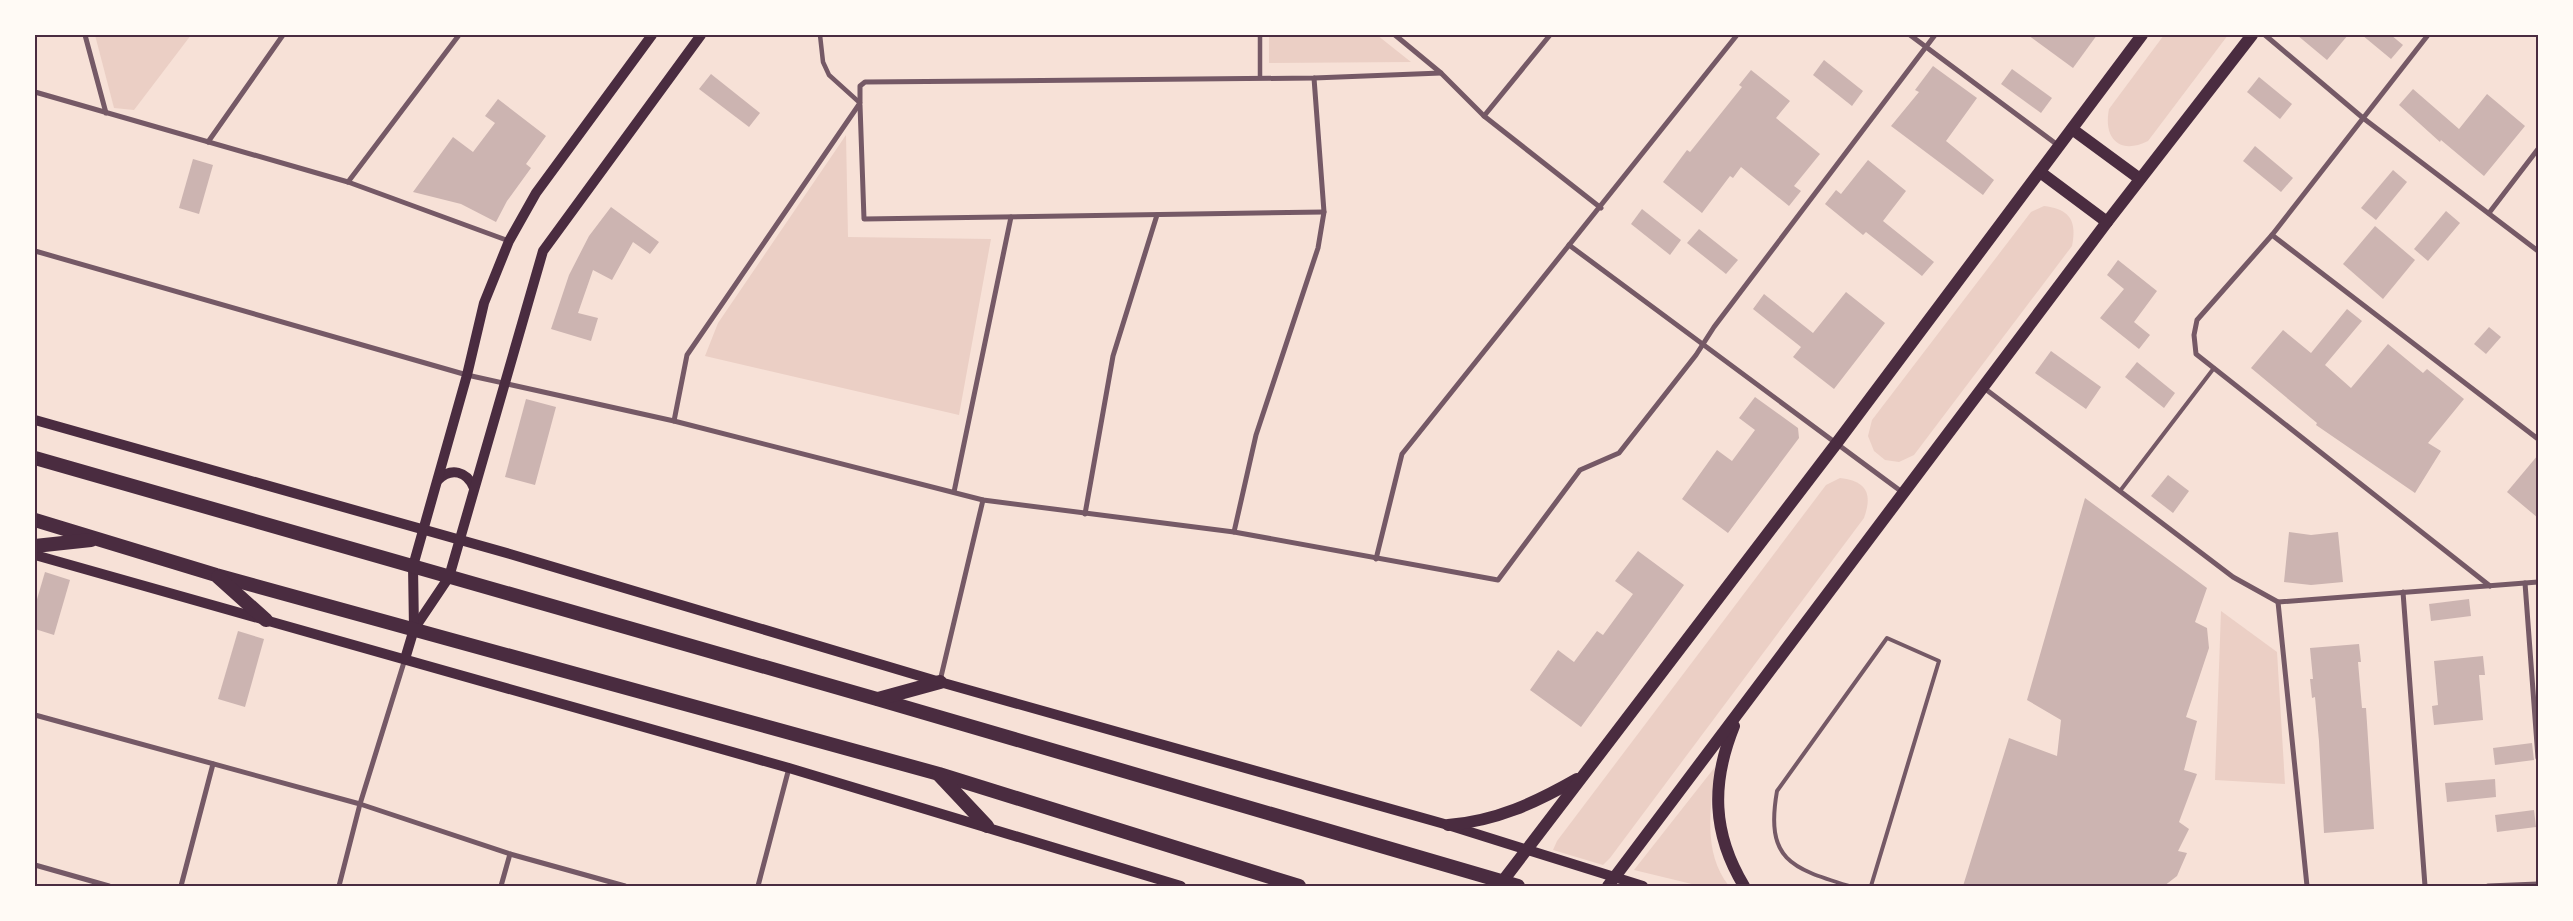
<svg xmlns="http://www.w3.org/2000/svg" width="2573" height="921" viewBox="0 0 2573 921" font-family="Signika,sans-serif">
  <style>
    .green { fill: #ebcfc5 }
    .building { fill: #ccb4b1 }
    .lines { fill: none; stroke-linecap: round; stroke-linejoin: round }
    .service { stroke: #755966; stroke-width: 4 }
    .pedestrian { stroke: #755966; stroke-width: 4.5 }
    .minor { stroke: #755966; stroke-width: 5 }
    .secondary { stroke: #4a2c40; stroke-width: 10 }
    .primary { stroke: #4a2c40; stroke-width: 12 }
    .trunk { stroke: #4a2c40; stroke-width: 14 }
    .neatline { fill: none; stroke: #4a2c40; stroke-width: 2 }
  </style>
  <rect width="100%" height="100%" fill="#f7e1d7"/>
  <g class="green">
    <polygon points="95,35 191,35 134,110 114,108"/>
    <polygon points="1269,35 1377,35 1411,62 1269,63"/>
    <path d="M2164,35h64l-80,106c-28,14 -45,-2 -39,-32z"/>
    <polygon points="846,135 848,237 991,239 959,415 705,356 718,323"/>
    <path d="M2044,206c26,3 33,15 28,40l-158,209 -15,7 -14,-2 -11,-9 -6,-15 4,-16 159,-208z"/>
    <path d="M1840,478c26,3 33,15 24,40l-254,340 -7,7 -50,-15 4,-9 269,-356z"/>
    <polygon points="2221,611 2277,652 2285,784 2215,780"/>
    <path d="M1715,767c-4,40 -13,85 14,119h-29l-66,-16z"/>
  </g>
  <g class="building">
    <polygon points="2028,35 2097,35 2073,68"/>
    <polygon points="2297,35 2348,35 2327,60"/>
    <polygon points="2362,35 2391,35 2403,45 2391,59"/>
    <polygon points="1824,60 1863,91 1852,106 1813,75"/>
    <polygon points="1933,66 1977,98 1946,141 1994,180 1983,195 1891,126 1919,92 1915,90"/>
    <polygon points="2012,69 2052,98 2041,113 2001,84"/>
    <polygon points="1751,70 1790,101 1776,118 1820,154 1794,186 1801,191 1789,206 1741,167 1733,178 1730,176 1702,213 1663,182 1687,150 1690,152 1742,87 1739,85"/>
    <polygon points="711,74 760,113 749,127 699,89"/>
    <polygon points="2259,77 2292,104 2280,119 2247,92"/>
    <polygon points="2413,89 2459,129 2487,94 2525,126 2484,176 2441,140 2440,142 2399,105"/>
    <polygon points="498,99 546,136 526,164 531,168 507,201 496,222 461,204 413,192 453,137 473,152 495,123 485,116"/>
    <polygon points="2255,146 2293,178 2281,192 2243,161"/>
    <polygon points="193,159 213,165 199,214 179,208"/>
    <polygon points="1868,160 1906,191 1883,221 1934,262 1922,276 1866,232 1863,235 1825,204 1836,190 1841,194"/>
    <polygon points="2393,170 2407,182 2376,220 2361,208"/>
    <polygon points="611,207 659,242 650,254 633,242 612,280 593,270 578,313 598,318 591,341 551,329 569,275 589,236"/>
    <polygon points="1642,209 1681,240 1670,255 1631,224"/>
    <polygon points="2446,211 2460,223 2428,261 2414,249"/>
    <polygon points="2375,226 2415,260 2383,299 2343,264"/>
    <polygon points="1699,229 1738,260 1726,274 1687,243"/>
    <polygon points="2118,260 2157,291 2134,322 2150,335 2139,349 2100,318 2124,289 2107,275"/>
    <polygon points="1846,292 1885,323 1834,389 1793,357 1801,347 1753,309 1764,294 1813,333"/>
    <polygon points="2347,309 2362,321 2325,365 2351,388 2388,344 2423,373 2427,369 2464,399 2428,443 2441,451 2415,493 2316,425 2317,423 2251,368 2283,330 2311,353"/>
    <polygon points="2489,327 2501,337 2486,354 2474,344"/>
    <polygon points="2051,351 2101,387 2086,409 2035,373"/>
    <polygon points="2137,362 2175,393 2164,408 2125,377"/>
    <polygon points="1755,397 1798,428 1799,438 1728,533 1682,499 1717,450 1732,461 1755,430 1739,418"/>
    <polygon points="526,399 556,407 535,485 505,477"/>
    <polygon points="2538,455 2538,518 2507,492"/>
    <polygon points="2168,475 2189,491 2173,513 2151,496"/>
    <polygon points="2085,498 2207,588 2195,622 2207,628 2209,648 2186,717 2197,721 2184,770 2197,774 2179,822 2189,829 2178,851 2187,853 2177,876 2164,886 1963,886 2009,738 2057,756 2061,720 2027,700"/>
    <polygon points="2289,532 2311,535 2338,532 2343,582 2311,585 2284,582"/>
    <polygon points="1638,551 1684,585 1581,727 1530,690 1558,650 1574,662 1597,631 1603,635 1633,594 1615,581"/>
    <polygon points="45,572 70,580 54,635 35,629 35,606"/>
    <polygon points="2469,599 2471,616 2431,621 2429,604"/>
    <polygon points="238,631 264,639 245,707 218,699"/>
    <polygon points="2359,644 2361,662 2358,662 2362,708 2366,708 2374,829 2324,833 2319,741 2315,697 2312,698 2310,679 2313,679 2310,648"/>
    <polygon points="2483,656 2485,675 2479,675 2483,720 2434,725 2432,706 2438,705 2434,661"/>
    <polygon points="2532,743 2534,760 2495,765 2493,748"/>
    <polygon points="2495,779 2496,797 2447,802 2445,783"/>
    <polygon points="2534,810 2536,827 2497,832 2495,815"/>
  </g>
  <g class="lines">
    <g class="service">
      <polyline points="2120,491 2214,368"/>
      <path d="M1849,886c-58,-18 -84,-26 -72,-95l110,-153 52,23 -68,225"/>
    </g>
    <g class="pedestrian">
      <polyline points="820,35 823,62 829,75 860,103"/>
      <polyline points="1260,35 1260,77"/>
    </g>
    <g class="minor">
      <polyline points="85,35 106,113"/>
      <polyline points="1395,35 1441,73 1484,116 1601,208"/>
      <polyline points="1910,35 2059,146"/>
      <polyline points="2265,35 2363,118 2538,251"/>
      <polyline points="2428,35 2272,235 2197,320 2194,335 2196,354 2490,586"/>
      <polyline points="35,92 348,182 509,241"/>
      <polyline points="860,105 864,219 1324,212"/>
      <polyline points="1484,116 1550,35"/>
      <polyline points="208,142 283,35"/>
      <polyline points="348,182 459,35"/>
      <polyline points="2489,213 2538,149"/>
      <polyline points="2272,235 2538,439"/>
      <polyline points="1569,245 1902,492"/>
      <polyline points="35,251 467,375 674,421 983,500 1234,532 1498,580 1580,470 1619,453 1696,355 1714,327 1935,35"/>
      <polyline points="1984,388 2233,577 2278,602 2538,582"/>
      <polyline points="674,421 687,355 860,103 860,86 865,82 1314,78 1441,73"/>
      <polyline points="954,492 1011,217"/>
      <polyline points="1085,514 1113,356 1157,215"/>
      <polyline points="1234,532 1256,435 1318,248 1324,212 1314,78"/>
      <polyline points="1376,559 1402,454 1737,35"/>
      <polyline points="2525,583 2538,758"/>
      <polyline points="2403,592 2425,886"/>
      <polyline points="2278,602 2307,886"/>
      <polyline points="940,681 983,500"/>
      <polyline points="35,715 360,804 510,854 625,886"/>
      <polyline points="35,865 109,886"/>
      <polyline points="181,886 213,764"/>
      <polyline points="339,886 360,804 405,659"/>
      <polyline points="501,886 510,854"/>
      <polyline points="758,886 789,768"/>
      <polyline points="2488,886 2538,884"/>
    </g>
    <g class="secondary">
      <polyline points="35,420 510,554 940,682 1448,825 1643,886"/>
      <path d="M438,480c13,-13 29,-9 36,8"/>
      <polyline points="35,555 789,768 1181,886"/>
      <polyline points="414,629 449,577 543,251 701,35"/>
      <polyline points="405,659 414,629 413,566 467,375 484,303 509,241 536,193 652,35"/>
    </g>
    <g class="primary">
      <polyline points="2072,129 2140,179"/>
      <polyline points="2040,172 2107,222"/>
      <path d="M1734,726c-23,57 -22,107 10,160"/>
      <path d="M1448,825c48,-4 87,-22 129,-46"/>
      <polyline points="1499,886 1836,444 2142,35"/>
      <polyline points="1608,886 2107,222 2252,35"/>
    </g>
    <g class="trunk">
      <polyline points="35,458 877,699 1518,886"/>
      <polyline points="35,520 216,575 939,774 1299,886"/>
      <polyline points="35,546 91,540"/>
      <polyline points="218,577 266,620"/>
      <polyline points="878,699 940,682"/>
      <polyline points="939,775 987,826"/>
    </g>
  </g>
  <rect width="2573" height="921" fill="none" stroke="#fffaf5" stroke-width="72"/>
  <rect x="36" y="36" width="2501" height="849" class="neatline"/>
</svg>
